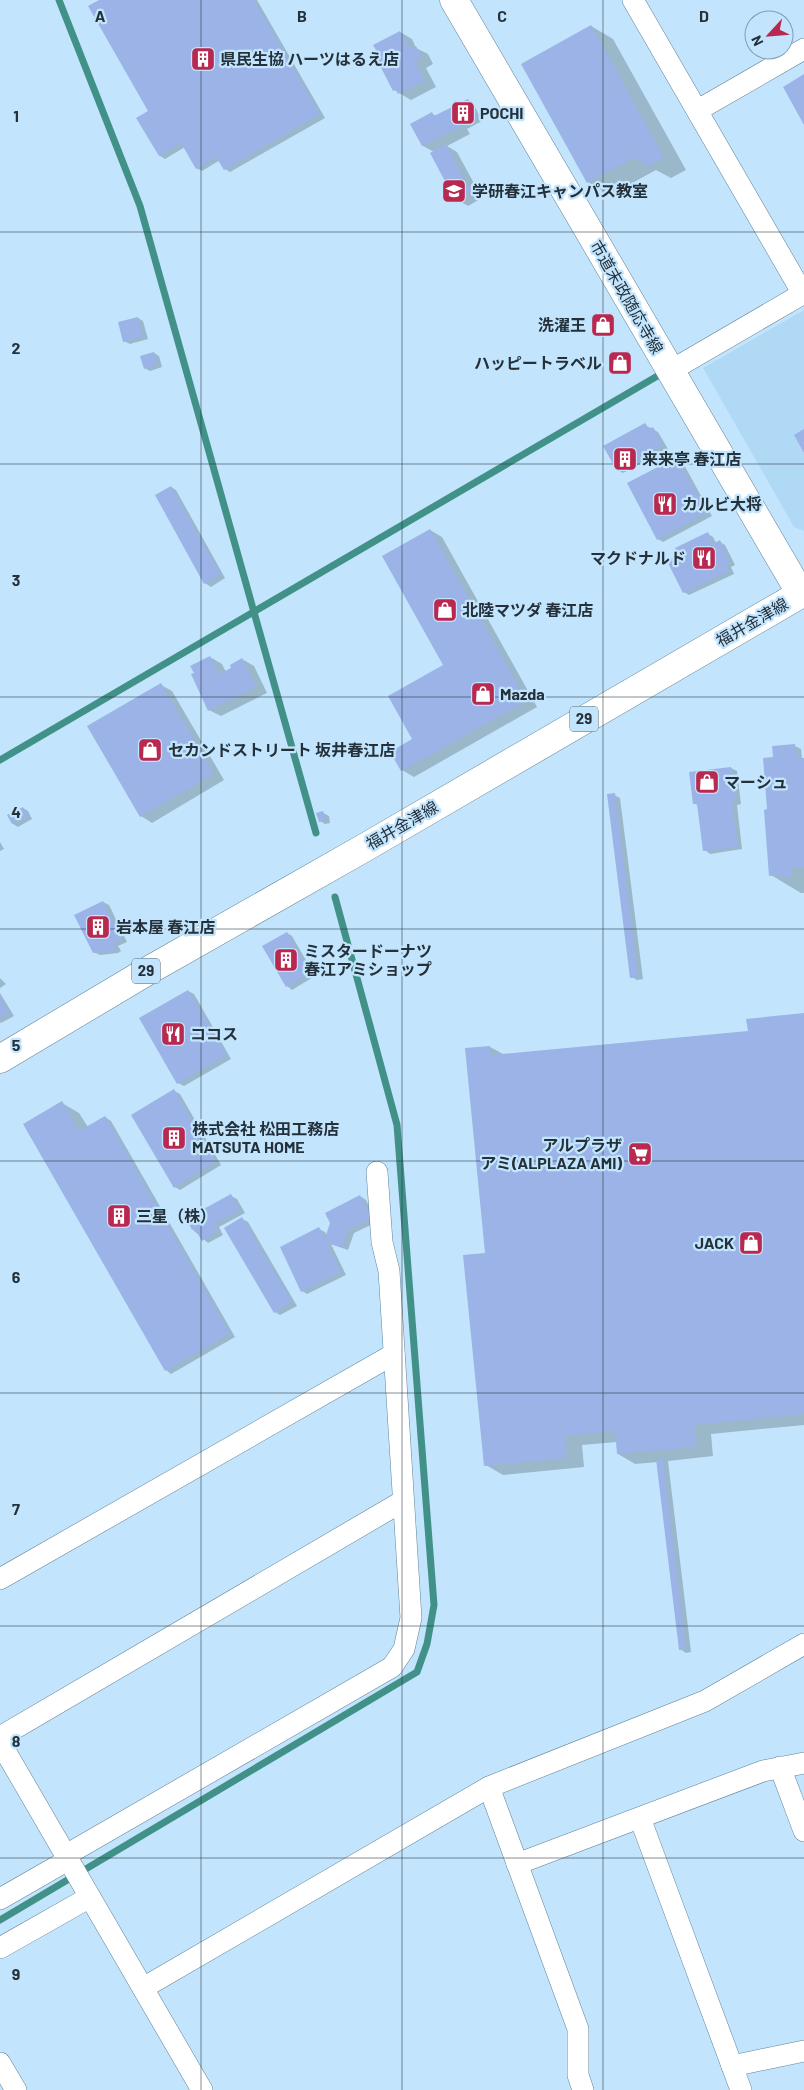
<svg xmlns="http://www.w3.org/2000/svg" width="804" height="2090" viewBox="0 0 804 2090" font-family="Barlow,'Noto Sans JP',sans-serif">
  <style>
    .built { fill: #b0d9f6 }
    .shadow { fill: #0003 }
    .lines { fill: none; stroke-linecap: round; stroke-linejoin: round }
    .stream { stroke: #429189; stroke-width: 7 }
    .building { fill: #9bb3e6 }
    .street-casing { stroke: #628297; stroke-width: 22 }
    .secondary-casing { stroke: #628297; stroke-width: 29 }
    .primary-casing { stroke: #628297; stroke-width: 29 }
    .street { stroke: #fff; stroke-width: 21 }
    .secondary { stroke: #fff; stroke-width: 28 }
    .primary { stroke: #fff; stroke-width: 28 }
    .grid { fill: none; stroke: #24313b; stroke-width: 1; stroke-opacity: 0.55 }
    .labels { text-anchor: middle; stroke-width: 4.5; stroke-linejoin: round; paint-order: stroke }
    .shield { fill: #c2e5fd; stroke: #536775; stroke-width: 1 }
    .shield-label { font-size: 15px; font-weight: bold; fill: #24313b }
    .poi-label { font-size: 16px; font-weight: bold; fill: #24313b; stroke: #c2e5fd; text-anchor: start }
    .street-label { font-size: 16px; fill: #24313b; stroke: #c2e5fd }
    .grid-label { font-size: 16px; text-anchor: middle; font-weight: bold; fill: #24313b; stroke: #c2e5fd; stroke-width: 4.5; stroke-linejoin: round; paint-order: stroke }
  </style>
  <rect width="100%" height="100%" fill="#c2e5fd"/>
  <polygon class="built" points="804,310 804,531 794,527 703,368"/>
  <g class="shadow">
    <polygon points="101,0 257,0 325,118 230,172 225,169 220,160 202,171 196,168 185,147 165,159 160,156 150,111"/>
    <polygon points="591,26 613,39 686,170 671,178 656,170 610,195 588,182"/>
    <polygon points="400,32 412,39 416,48 428,54 433,64 426,68 436,87 411,100 394,90"/>
    <polygon points="468,100 473,103 482,121 467,129 470,134 447,146 457,152 482,198 468,206 456,199 434,152 423,146 412,124 432,114 436,116"/>
    <polygon points="138,318 143,321 148,339 130,344 124,341"/>
    <polygon points="154,353 159,356 162,367 150,371 145,368"/>
    <polygon points="645,425 658,432 668,449 623,473 618,470"/>
    <polygon points="677,458 682,461 712,516 663,542 658,539"/>
    <polygon points="171,487 176,490 225,578 211,587 205,583 156,495"/>
    <polygon points="430,530 442,537 537,707 414,777 402,770 445,666"/>
    <polygon points="708,534 713,537 716,543 720,542 725,545 735,565 731,567 734,574 689,595 684,592 680,556"/>
    <polygon points="210,657 222,664 226,672 242,659 254,666 267,693 221,716 209,710"/>
    <polygon points="161,685 172,691 224,780 152,823 141,816"/>
    <polygon points="795,746 801,749 802,759 804,759 804,893 801,893 771,875 774,759"/>
    <polygon points="731,768 737,771 741,804 737,805 742,849 710,854 705,850 699,806 694,803"/>
    <polygon points="614,795 620,798 643,979 637,980 632,977"/>
    <polygon points="23,808 28,811 32,819 18,827 13,824 9,816"/>
    <polygon points="323,813 329,816 330,823 325,824 320,821"/>
    <polygon points="0,842 4,849 0,851"/>
    <polygon points="103,902 109,905 127,942 118,946 121,951 118,953 100,955 94,952"/>
    <polygon points="287,933 292,936 315,976 292,990 287,986"/>
    <polygon points="0,978 6,984 0,988"/>
    <polygon points="188,991 194,994 231,1059 184,1086 178,1083"/>
    <polygon points="0,993 14,1016 1,1023 0,1022"/>
    <polygon points="804,1014 804,1425 711,1434 713,1456 668,1461 691,1652 686,1653 680,1649 658,1462 635,1464 618,1454 617,1442 582,1445 584,1467 503,1475 486,1465 487,1254 466,1049 490,1047 505,1055 749,1032"/>
    <polygon points="174,1091 180,1094 221,1165 180,1190 175,1187"/>
    <polygon points="62,1103 79,1113 88,1127 105,1117 111,1121 235,1337 171,1374 166,1370"/>
    <polygon points="231,1196 237,1199 245,1213 219,1227 223,1235 208,1243 193,1230"/>
    <polygon points="360,1196 366,1200 377,1222 354,1233 348,1250 331,1244 346,1275 307,1294 302,1291 319,1229 325,1232 327,1236"/>
    <polygon points="242,1219 248,1222 297,1306 280,1315 275,1312"/>
  </g>
  <g class="lines">
    <g class="stream">
      <polyline points="59,0 140,206 316,833"/>
      <polyline points="0,760 666,371"/>
      <polyline points="0,1920 417,1672 427,1644 434,1605 397,1125 335,897"/>
    </g>
  </g>
  <g class="building">
    <polygon points="99,0 254,0 320,114 224,170 216,157 196,169 181,143 159,156 136,118 148,111 88,6"/>
    <polygon points="591,25 664,157 648,166 634,158 587,183 521,64"/>
    <polygon points="400,31 410,49 416,46 422,58 415,62 425,81 398,94 396,89 393,91 374,54 377,52 373,45"/>
    <polygon points="804,74 804,125 783,87"/>
    <polygon points="468,99 478,118 422,146 410,124 432,112 434,116"/>
    <polygon points="446,144 471,192 455,200 430,153"/>
    <polygon points="138,317 143,337 123,342 118,322"/>
    <polygon points="154,352 158,364 144,369 140,356"/>
    <polygon points="645,423 649,429 653,427 663,446 617,471 603,446"/>
    <polygon points="804,429 804,453 794,435"/>
    <polygon points="677,457 707,513 657,540 627,483"/>
    <polygon points="171,486 221,575 204,584 155,495"/>
    <polygon points="430,529 527,701 401,771 390,752 412,739 388,696 443,665 382,556"/>
    <polygon points="708,532 713,544 720,540 730,562 726,564 729,571 683,593 667,561 678,555 675,548"/>
    <polygon points="210,656 219,674 231,668 230,665 242,658 256,687 208,711 191,674 194,673 190,666"/>
    <polygon points="161,683 214,774 140,817 87,726"/>
    <polygon points="795,744 797,758 804,758 804,867 791,868 792,877 782,878 781,875 769,876 764,810 767,809 763,758 773,757 772,746"/>
    <polygon points="731,767 736,802 732,802 738,847 703,851 697,804 693,804 689,772"/>
    <polygon points="615,793 638,977 630,978 607,794"/>
    <polygon points="23,807 28,816 12,824 7,815"/>
    <polygon points="323,811 326,820 319,822 316,813"/>
    <polygon points="103,901 122,939 114,943 117,948 112,951 93,953 74,915"/>
    <polygon points="287,932 310,973 286,987 262,946"/>
    <polygon points="188,990 227,1055 177,1084 139,1018"/>
    <polygon points="0,997 9,1012 0,1018"/>
    <polygon points="804,1013 804,1414 694,1425 696,1447 617,1454 615,1431 565,1436 567,1458 484,1466 463,1255 485,1253 465,1048 490,1046 491,1055 748,1031 746,1019"/>
    <polygon points="174,1089 216,1162 174,1188 131,1115"/>
    <polygon points="62,1101 79,1131 105,1116 230,1334 165,1371 23,1124"/>
    <polygon points="231,1194 240,1210 214,1224 218,1231 202,1241 195,1229 192,1230 189,1224 192,1222 189,1217"/>
    <polygon points="360,1195 372,1219 348,1230 343,1248 327,1243 341,1272 301,1292 280,1247 319,1227 325,1238 330,1223 325,1213"/>
    <polygon points="242,1217 292,1302 274,1313 224,1228"/>
    <polygon points="663,1458 686,1649 679,1650 656,1459"/>
  </g>
  <g class="lines">
    <defs>
      <g id="street">
        <polyline points="633,0 803,294"/>
        <polyline points="698,110 804,49"/>
        <polyline points="670,371 804,293"/>
        <polyline points="0,1579 394,1354"/>
        <polyline points="0,1737 403,1501"/>
        <polyline points="0,1742 202,2090"/>
        <polyline points="780,1767 804,1831"/>
        <polyline points="489,1787 578,2029 578,2075 583,2090"/>
        <polyline points="640,1818 741,2090"/>
        <polyline points="66,1855 392,1667 404,1649 411,1618 389,1271 382,1242 377,1172"/>
        <polyline points="517,1864 763,1771 804,1763"/>
        <polyline points="0,1899 68,1860"/>
        <polyline points="0,1948 90,1897"/>
        <polyline points="143,1988 489,1787 705,1701 804,1644"/>
        <polyline points="0,2063 16,2090"/>
        <polyline points="732,2066 804,2051"/>
      </g>
      <polyline id="secondary" points="454,0 801,594"/>
      <polyline id="primary" points="0,1059 151,969 364,848 804,592"/>
    </defs>
    <use href="#street" class="street-casing"/>
    <use href="#secondary" class="secondary-casing"/>
    <use href="#primary" class="primary-casing"/>
    <use href="#street" class="street"/>
    <use href="#secondary" class="secondary"/>
    <use href="#primary" class="primary"/>
  </g>
  <path class="grid" d="M201,0v2090M402,0v2090M603,0v2090M0,232h804M0,464h804M0,697h804M0,929h804M0,1161h804M0,1393h804M0,1626h804M0,1858h804"/>
  <defs>
    <symbol id="building-square" viewBox="-11 -11 22 22"><rect x="-9" y="-9" width="18" height="18" rx="4" fill="#b8284f" stroke="#c2e5fd"/><path d="M-4-6H4V6H1V3H-1V6H-4ZM-2.5-4.3h1.7v1.8h-1.7ZM.8-4.3h1.7v1.8H.8ZM-2.5-1h1.7V.8h-1.7ZM.8-1h1.7V.8H.8Z" fill="#fff"/></symbol>
    <symbol id="school-square" viewBox="-11 -11 22 22"><rect x="-9" y="-9" width="18" height="18" rx="4" fill="#b8284f" stroke="#c2e5fd"/><path d="M0-5L7-2L0 1L-7-2ZM-4 1L0 2.5L4 1V4Q0 6-4 4Z" fill="#fff"/></symbol>
    <symbol id="shop-square" viewBox="-11 -11 22 22"><rect x="-9" y="-9" width="18" height="18" rx="4" fill="#b8284f" stroke="#c2e5fd"/><path d="M-5-2.5h2.3a2.7 3.5 0 0 1 5.4 0H5L5.5 6h-11ZM-1.5-2.5h3a1.5 2.3 0 0 0-3 0Z" fill="#fff"/></symbol>
    <symbol id="restaurant-square" viewBox="-11 -11 22 22"><rect x="-9" y="-9" width="18" height="18" rx="4" fill="#b8284f" stroke="#c2e5fd"/><path d="M-5-6h1v4h1v-4h1v4h1v-4h1v5L-1.5 .5V6h-2V.5L-5-1ZM5-6V6H3V1.5H1.5Q1.5-4 5-6Z" fill="#fff"/></symbol>
    <symbol id="supermarket-square" viewBox="-11 -11 22 22"><rect x="-9" y="-9" width="18" height="18" rx="4" fill="#b8284f" stroke="#c2e5fd"/><path d="M-6-5.5h2.5l.6 2H6L4.5 2H-2.5L-4.4-4H-6ZM-1.5 3.2a1.3 1.3 0 1 0 .1 0ZM3 3.2a1.3 1.3 0 1 0 .1 0Z" fill="#fff"/></symbol>
  </defs>
  <g fill-rule="evenodd">
    <use href="#building-square" x="189" y="45" width="28" height="28"/>
    <use href="#building-square" x="449" y="99" width="28" height="28"/>
    <use href="#school-square" x="440" y="177" width="28" height="28"/>
    <use href="#shop-square" x="589" y="311" width="28" height="28"/>
    <use href="#shop-square" x="606" y="349" width="28" height="28"/>
    <use href="#building-square" x="611" y="445" width="28" height="28"/>
    <use href="#restaurant-square" x="651" y="490" width="28" height="28"/>
    <use href="#restaurant-square" x="690" y="544" width="28" height="28"/>
    <use href="#shop-square" x="431" y="596" width="28" height="28"/>
    <use href="#shop-square" x="469" y="680" width="28" height="28"/>
    <use href="#shop-square" x="136" y="736" width="28" height="28"/>
    <use href="#shop-square" x="693" y="768" width="28" height="28"/>
    <use href="#building-square" x="84" y="913" width="28" height="28"/>
    <use href="#building-square" x="272" y="946" width="28" height="28"/>
    <use href="#restaurant-square" x="159" y="1020" width="28" height="28"/>
    <use href="#building-square" x="160" y="1124" width="28" height="28"/>
    <use href="#supermarket-square" x="626" y="1140" width="28" height="28"/>
    <use href="#building-square" x="105" y="1202" width="28" height="28"/>
    <use href="#shop-square" x="737" y="1229" width="28" height="28"/>
  </g>
  <g class="labels">
    <g class="shield">
      <rect x="570" y="706.5" width="28" height="25" rx="4"/>
      <rect x="132" y="958.5" width="28" height="25" rx="4"/>
    </g>
    <g class="shield-label">
      <text x="584" y="724">29</text>
      <text x="146" y="976">29</text>
    </g>
    <g class="poi-label">
      <text x="220" y="65">県民生協 ハーツはるえ店</text>
      <text x="480" y="119">POCHI</text>
      <text x="472" y="197">学研春江キャンパス教室</text>
      <text x="586" y="331" text-anchor="end">洗濯王</text>
      <text x="602" y="369" text-anchor="end">ハッピートラベル</text>
      <text x="642" y="465">来来亭 春江店</text>
      <text x="682" y="510">カルビ大将</text>
      <text x="686" y="564" text-anchor="end">マクドナルド</text>
      <text x="462" y="616">北陸マツダ 春江店</text>
      <text x="500" y="700">Mazda</text>
      <text x="168" y="756">セカンドストリート 坂井春江店</text>
      <text x="724" y="788">マーシュ</text>
      <text x="116" y="933">岩本屋 春江店</text>
      <text x="304" y="957">ミスタードーナツ<tspan x="304" dy="18">春江アミショップ</tspan></text>
      <text x="190" y="1040">ココス</text>
      <text x="192" y="1135">株式会社 松田工務店<tspan x="192" dy="18">MATSUTA HOME</tspan></text>
      <text x="622" y="1151" text-anchor="end">アルプラザ<tspan x="622" dy="18">アミ(ALPLAZA AMI)</tspan></text>
      <text x="136" y="1222">三星（株）</text>
      <text x="734" y="1249" text-anchor="end">JACK</text>
    </g>
    <g class="street-label">
      <text transform="translate(627 297) rotate(60)" y="6">市道末政随応寺線</text>
      <text transform="translate(752 622) rotate(-30)" y="6">福井金津線</text>
      <text transform="translate(402 825) rotate(-30)" y="6">福井金津線</text>
    </g>
  </g>
  <g class="grid-label">
    <text x="100" y="22">A</text>
    <text x="302" y="22">B</text>
    <text x="502" y="22">C</text>
    <text x="704" y="22">D</text>
    <text x="16" y="122">1</text>
    <text x="16" y="354">2</text>
    <text x="16" y="586">3</text>
    <text x="16" y="818">4</text>
    <text x="16" y="1051">5</text>
    <text x="16" y="1283">6</text>
    <text x="16" y="1515">7</text>
    <text x="16" y="1747">8</text>
    <text x="16" y="1980">9</text>
  </g>
  <g transform="translate(769 35) rotate(244)"><circle r="24" fill="#c2e5fd" stroke="#839daf"/>
  <path d="M0-4L9 19L0 12L-9 19Z" fill="#b8284f"/>
  <text y="-8" font-size="14" font-weight="bold" text-anchor="middle" fill="#24313b">N</text>
  </g>
</svg>
